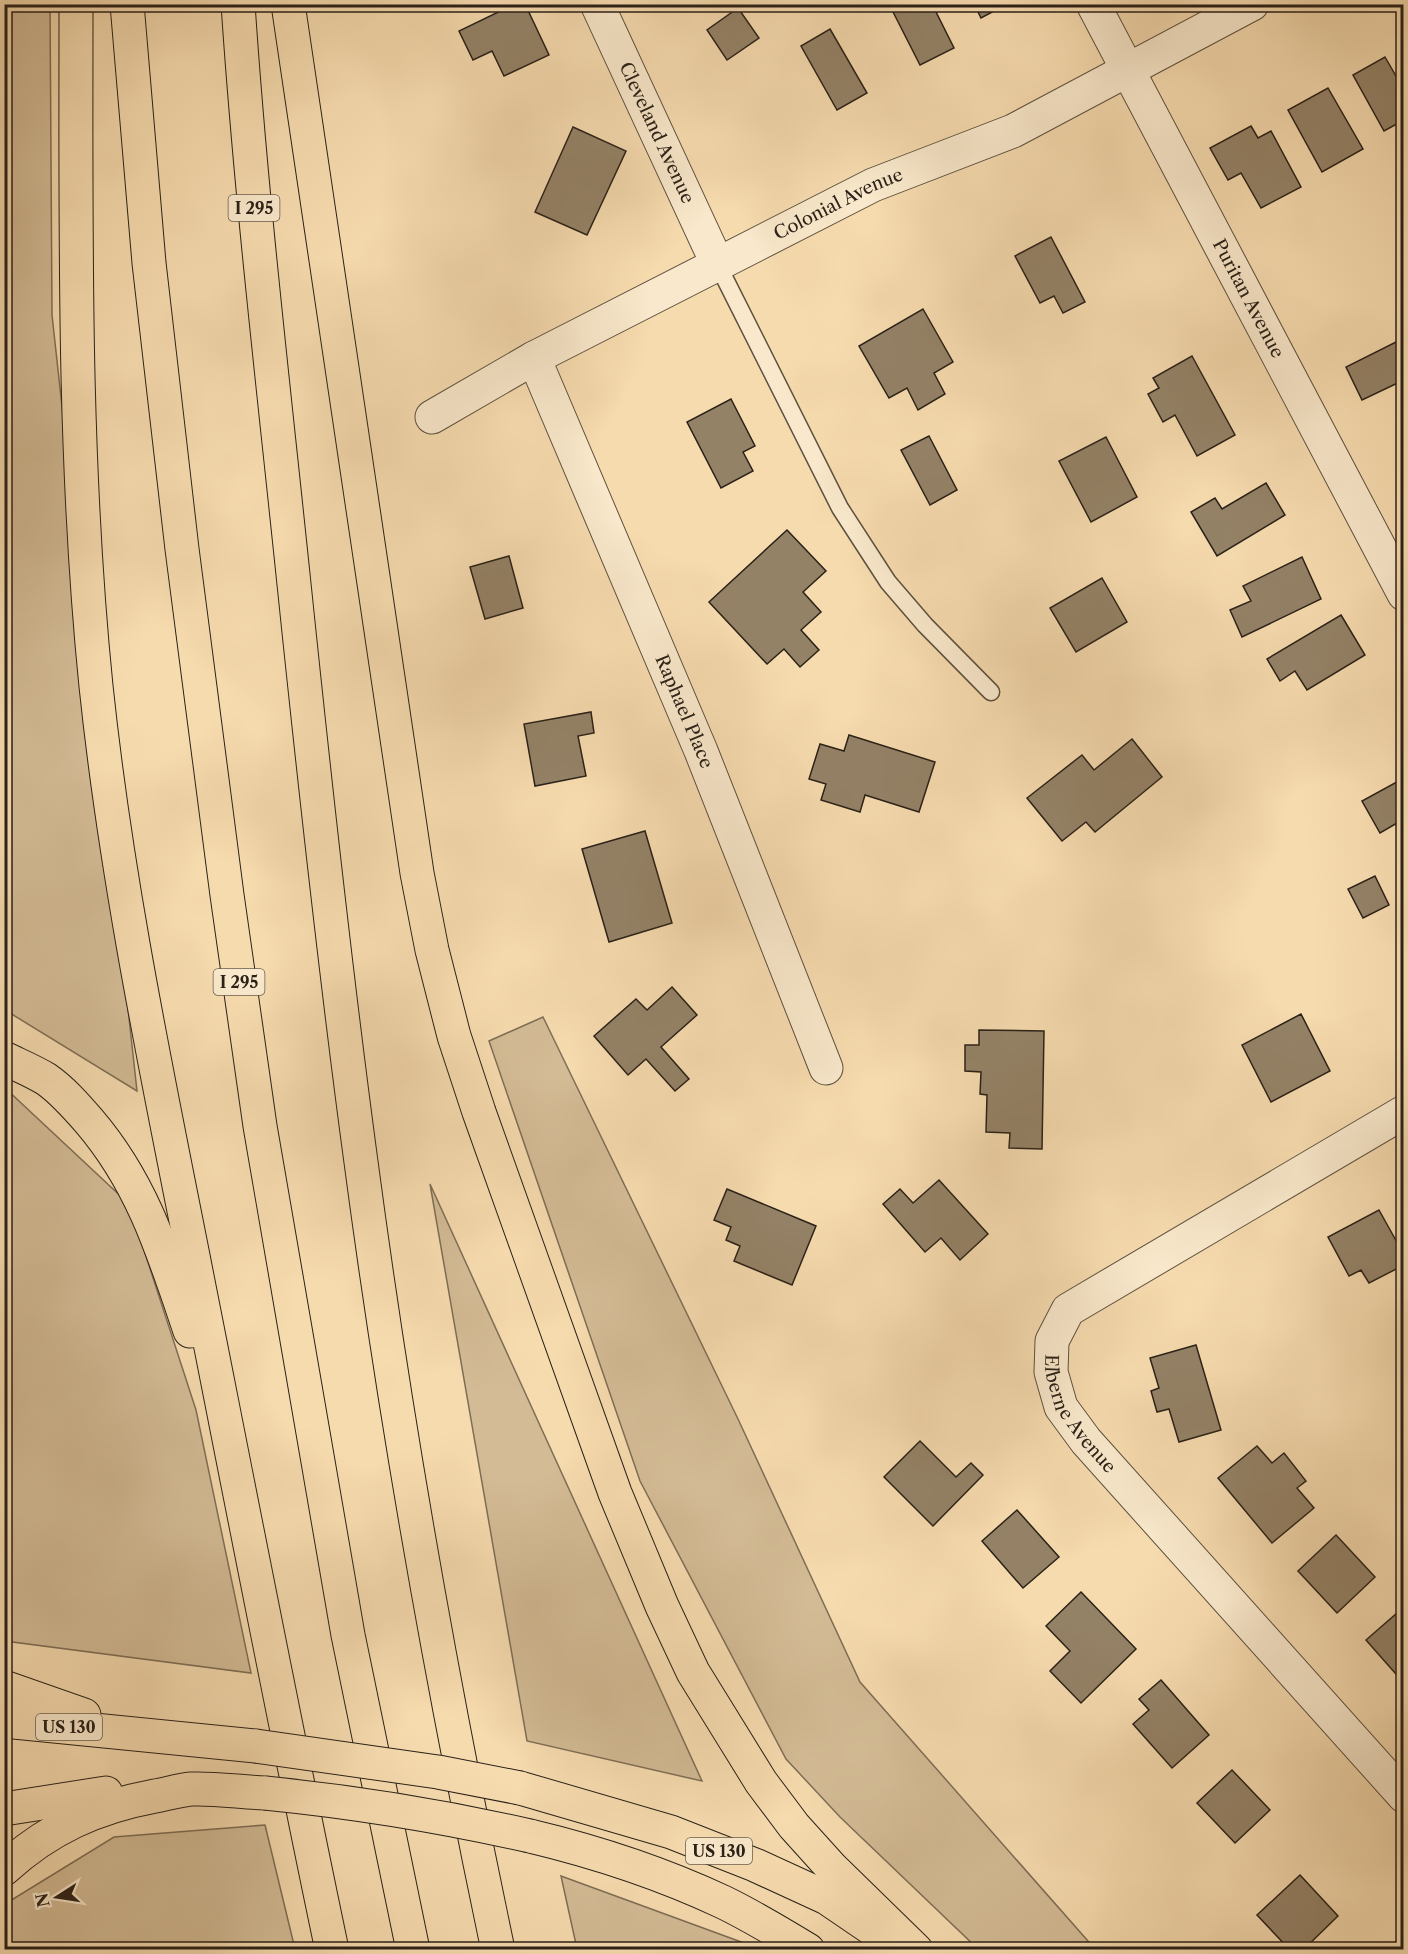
<svg xmlns="http://www.w3.org/2000/svg" width="1408" height="1954" viewBox="0 0 1408 1954" font-family="'Libre Caslon Text',serif">
  <style>
    .green { fill: #d3bb95; stroke: #7e6e56; stroke-width: 1.5 }
    .building { fill: #948267; stroke: #2a2118; stroke-width: 1.5 }
    .lines { fill: none; stroke-linecap: round; stroke-linejoin: round }
    .service-casing { stroke: #5d503e; stroke-width: 19 }
    .minor-casing { stroke: #5d503e; stroke-width: 35 }
    .motorway-casing { stroke: #2a2118; stroke-width: 35 }
    .service { stroke: #f9e8cb; stroke-width: 16 }
    .minor { stroke: #f9e8cb; stroke-width: 33 }
    .motorway { stroke: #f6dbaf; stroke-width: 33 }
    .motorway-bridge-casing { stroke: #2a2118; stroke-width: 35; stroke-linecap: butt }
    .motorway-bridge { stroke: #f6dbaf; stroke-width: 33 }
    .labels { text-anchor: middle; stroke-width: 5; stroke-linejoin: round; paint-order: stroke }
    .shield { fill: #f9e8cb; stroke: #685d4e; stroke-width: 1.5 }
    .shield-label { font-size: 16px; font-weight: bold; fill: #2a2118 }
    .street-label { font-size: 18px; fill: #2a2118; stroke: #f9e8cb }
  </style>
  <rect width="100%" height="100%" fill="#f6dbaf"/>
  <filter id="stains"><feTurbulence type="fractalNoise" baseFrequency=".00333" numOctaves="4"/><feColorMatrix values="0 0 0 0 .2 0 0 0 0 .09 0 0 0 0 .02 0 0 0 .5 -.17"/></filter>
  <radialGradient id="worn" r=".72"><stop offset=".6" stop-color="#630" stop-opacity="0"/><stop offset="1" stop-color="#630" stop-opacity=".3"/></radialGradient>
  <g class="green">
    <polygon points="4,5 50,5 52,315 137,1091 5,1010"/>
    <polygon points="543,1017 738,1419 860,1682 1095,1949 978,1949 840,1817 786,1759 640,1481 489,1041"/>
    <polygon points="4,1087 129,1204 196,1410 251,1673 5,1641"/>
    <polygon points="430,1184 702,1781 527,1741"/>
    <polygon points="265,1825 295,1949 5,1949 5,1904 114,1837"/>
    <polygon points="561,1876 744,1943 754,1949 577,1949"/>
  </g>
  <g class="building">
    <polygon points="515,4 525,4 549,55 504,76 492,51 473,60 459,31"/>
    <polygon points="889,4 932,4 954,48 920,65"/>
    <polygon points="974,4 1007,4 981,18"/>
    <polygon points="738,8 759,38 727,60 707,30"/>
    <polygon points="830,29 867,93 837,110 801,46"/>
    <polygon points="1385,57 1404,90 1404,120 1384,131 1353,75"/>
    <polygon points="1328,88 1363,149 1322,172 1288,110"/>
    <polygon points="1251,126 1258,138 1271,131 1301,187 1261,208 1241,173 1228,180 1210,148"/>
    <polygon points="573,127 626,151 587,235 535,212"/>
    <polygon points="1051,237 1085,302 1063,313 1054,296 1040,303 1015,256"/>
    <polygon points="923,309 953,362 934,373 945,394 918,410 907,388 889,398 859,346"/>
    <polygon points="1404,338 1404,380 1362,400 1346,367"/>
    <polygon points="1192,356 1235,435 1197,456 1175,415 1163,422 1148,394 1159,388 1153,378"/>
    <polygon points="731,399 755,446 743,452 753,471 721,488 687,422"/>
    <polygon points="929,436 957,490 930,505 901,450"/>
    <polygon points="1106,437 1137,497 1091,522 1059,461"/>
    <polygon points="1266,483 1285,515 1217,556 1191,512 1215,498 1222,509"/>
    <polygon points="787,530 826,571 803,592 821,612 801,630 819,650 800,667 784,649 767,664 709,602"/>
    <polygon points="509,556 523,608 485,619 470,567"/>
    <polygon points="1302,557 1321,599 1242,637 1230,610 1251,601 1243,586"/>
    <polygon points="1102,578 1127,622 1076,652 1050,608"/>
    <polygon points="1341,615 1365,655 1307,690 1295,671 1280,681 1267,659"/>
    <polygon points="591,712 594,733 578,736 586,776 535,786 524,724"/>
    <polygon points="849,735 935,762 919,812 865,795 860,812 821,800 826,784 809,779 820,744 844,751"/>
    <polygon points="1132,739 1162,777 1095,832 1086,822 1062,841 1027,798 1082,755 1094,770"/>
    <polygon points="1404,778 1404,819 1380,833 1362,801"/>
    <polygon points="645,831 672,923 609,942 582,849"/>
    <polygon points="1375,876 1389,905 1363,918 1348,889"/>
    <polygon points="672,987 697,1015 661,1047 689,1079 675,1091 646,1059 628,1075 594,1036 636,999 647,1010"/>
    <polygon points="1301,1014 1330,1071 1271,1102 1242,1045"/>
    <polygon points="979,1030 1044,1031 1042,1149 1009,1148 1010,1133 986,1132 987,1095 980,1094 981,1072 965,1071 965,1045 979,1045"/>
    <polygon points="939,1180 988,1234 960,1260 941,1238 925,1252 883,1204 900,1189 913,1203"/>
    <polygon points="727,1189 816,1226 792,1285 734,1261 740,1246 726,1240 731,1227 714,1220"/>
    <polygon points="1379,1210 1404,1255 1404,1265 1369,1283 1361,1270 1349,1276 1328,1237"/>
    <polygon points="1196,1345 1221,1430 1179,1442 1169,1409 1157,1412 1151,1391 1159,1388 1150,1358"/>
    <polygon points="920,1441 956,1477 971,1463 983,1475 933,1526 884,1477"/>
    <polygon points="1257,1446 1272,1463 1284,1453 1306,1481 1297,1488 1314,1508 1272,1543 1218,1478"/>
    <polygon points="1017,1510 1059,1557 1023,1588 982,1541"/>
    <polygon points="1336,1535 1375,1577 1337,1613 1298,1571"/>
    <polygon points="1081,1592 1136,1649 1081,1703 1050,1671 1070,1651 1046,1626"/>
    <polygon points="1404,1607 1404,1682 1403,1682 1366,1640"/>
    <polygon points="1161,1680 1209,1735 1172,1768 1133,1724 1149,1710 1139,1699"/>
    <polygon points="1232,1770 1270,1810 1235,1843 1197,1803"/>
    <polygon points="1300,1875 1338,1916 1303,1950 1290,1950 1257,1915"/>
    <polygon points="1396,1941 1404,1950 1387,1950"/>
  </g>
  <g class="lines">
    <defs>
      <polyline id="service" points="717,263 840,508 888,582 925,625 991,692"/>
      <g id="minor">
        <path id="s1" d="M597,4l120,259"/>
        <path id="s2" d="M1093,4l311,590"/>
        <path id="s3" d="M534,358l167,393 125,317"/>
        <path id="s4" d="M432,417l102,-59 339,-173 140,-54 239,-127"/>
        <path id="s5" d="M1404,1112l-336,198 -16,31 -1,31 10,35 25,34 318,355"/>
      </g>
      <g id="motorway">
        <path d="M76,4c0,228 -3,456 20,682 20,191 59,378 96,565 46,233 91,466 140,699"/>
        <polyline points="127,4 149,263 182,549 227,895 260,1126 348,1635 413,1950"/>
        <path d="M238,4c13,194 36,387 56,580 20,193 41,386 67,578 35,264 82,527 137,788"/>
        <polyline points="288,4 417,873 432,950 454,1036 479,1112 615,1493 662,1606 693,1672 761,1782 794,1826 831,1867 916,1950"/>
        <path d="M4,1058c14,7 29,13 42,21 16,11 30,27 43,42 54,63 75,133 101,210"/>
        <polyline points="4,1687 84,1715"/>
        <polyline points="4,1721 256,1746"/>
        <polyline points="520,1788 671,1832 755,1865 827,1898 874,1930"/>
        <polyline points="4,1809 106,1793"/>
        <path d="M530,1836c67,16 131,37 193,66 29,14 57,31 85,48"/>
        <path d="M4,1869c45,-41 92,-62 151,-73 12,-2 24,-6 36,-7 24,-1 49,3 74,4"/>
      </g>
    </defs>
    <use href="#service" class="service-casing"/>
    <use href="#minor" class="minor-casing"/>
    <use href="#motorway" class="motorway-casing"/>
    <use href="#service" class="service"/>
    <use href="#minor" class="minor"/>
    <use href="#motorway" class="motorway"/>
    <defs>
      <g id="motorway-bridge">
        <polyline points="256,1746 438,1772 520,1788"/>
        <path d="M265,1793c90,9 177,23 265,43"/>
      </g>
    </defs>
    <use href="#motorway-bridge" class="motorway-bridge-casing"/>
    <use href="#motorway-bridge" class="motorway-bridge"/>
  </g>
  <g class="labels">
    <g class="shield">
      <rect x="228.5" y="195" width="51" height="26" rx="4.5"/>
      <rect x="213.5" y="969" width="51" height="26" rx="4.5"/>
      <rect x="36" y="1714" width="66" height="26" rx="4.5"/>
      <rect x="686" y="1838" width="66" height="26" rx="4.5"/>
    </g>
    <g class="shield-label">
      <text x="254" y="214">I 295</text>
      <text x="239" y="988">I 295</text>
      <text x="69" y="1733">US 130</text>
      <text x="719" y="1857">US 130</text>
    </g>
    <g class="street-label">
      <text dy="6" stroke="none"><textPath href="#s1" startOffset="142">Cleveland Avenue</textPath></text>
      <text dy="6" stroke="none"><textPath href="#s4" startOffset="459">Colonial Avenue</textPath></text>
      <text dy="6" stroke="none"><textPath href="#s2" startOffset="333">Puritan Avenue</textPath></text>
      <text dy="6" stroke="none"><textPath href="#s3" startOffset="384">Raphael Place</textPath></text>
      <text dy="6" stroke="none"><textPath href="#s5" startOffset="506">Elberne Avenue</textPath></text>
    </g>
  </g>
  <rect width="1408" height="1954" fill="none" stroke="#f6dbaf" stroke-width="24"/>
  <rect x="6" y="6" width="1396" height="1942" fill="none" stroke="#2a2118" stroke-width="3"/>
  <rect x="12" y="12" width="1384" height="1930" fill="none" stroke="#2a2118" stroke-width="1.5"/>
  <g transform="translate(57 1897) rotate(258)" stroke="#f9e8cb" stroke-width="4.5" paint-order="stroke">
  <path d="M0-4.5L10 22L0 15L-10 22Z" fill="#2a2118"/>
  <text y="-9" font-size="16" font-weight="bold" text-anchor="middle" fill="#2a2118">N</text>
  </g>
  <rect width="100%" height="100%" filter="url(#stains)"/>
  <rect width="100%" height="100%" fill="url(#worn)"/>
</svg>
